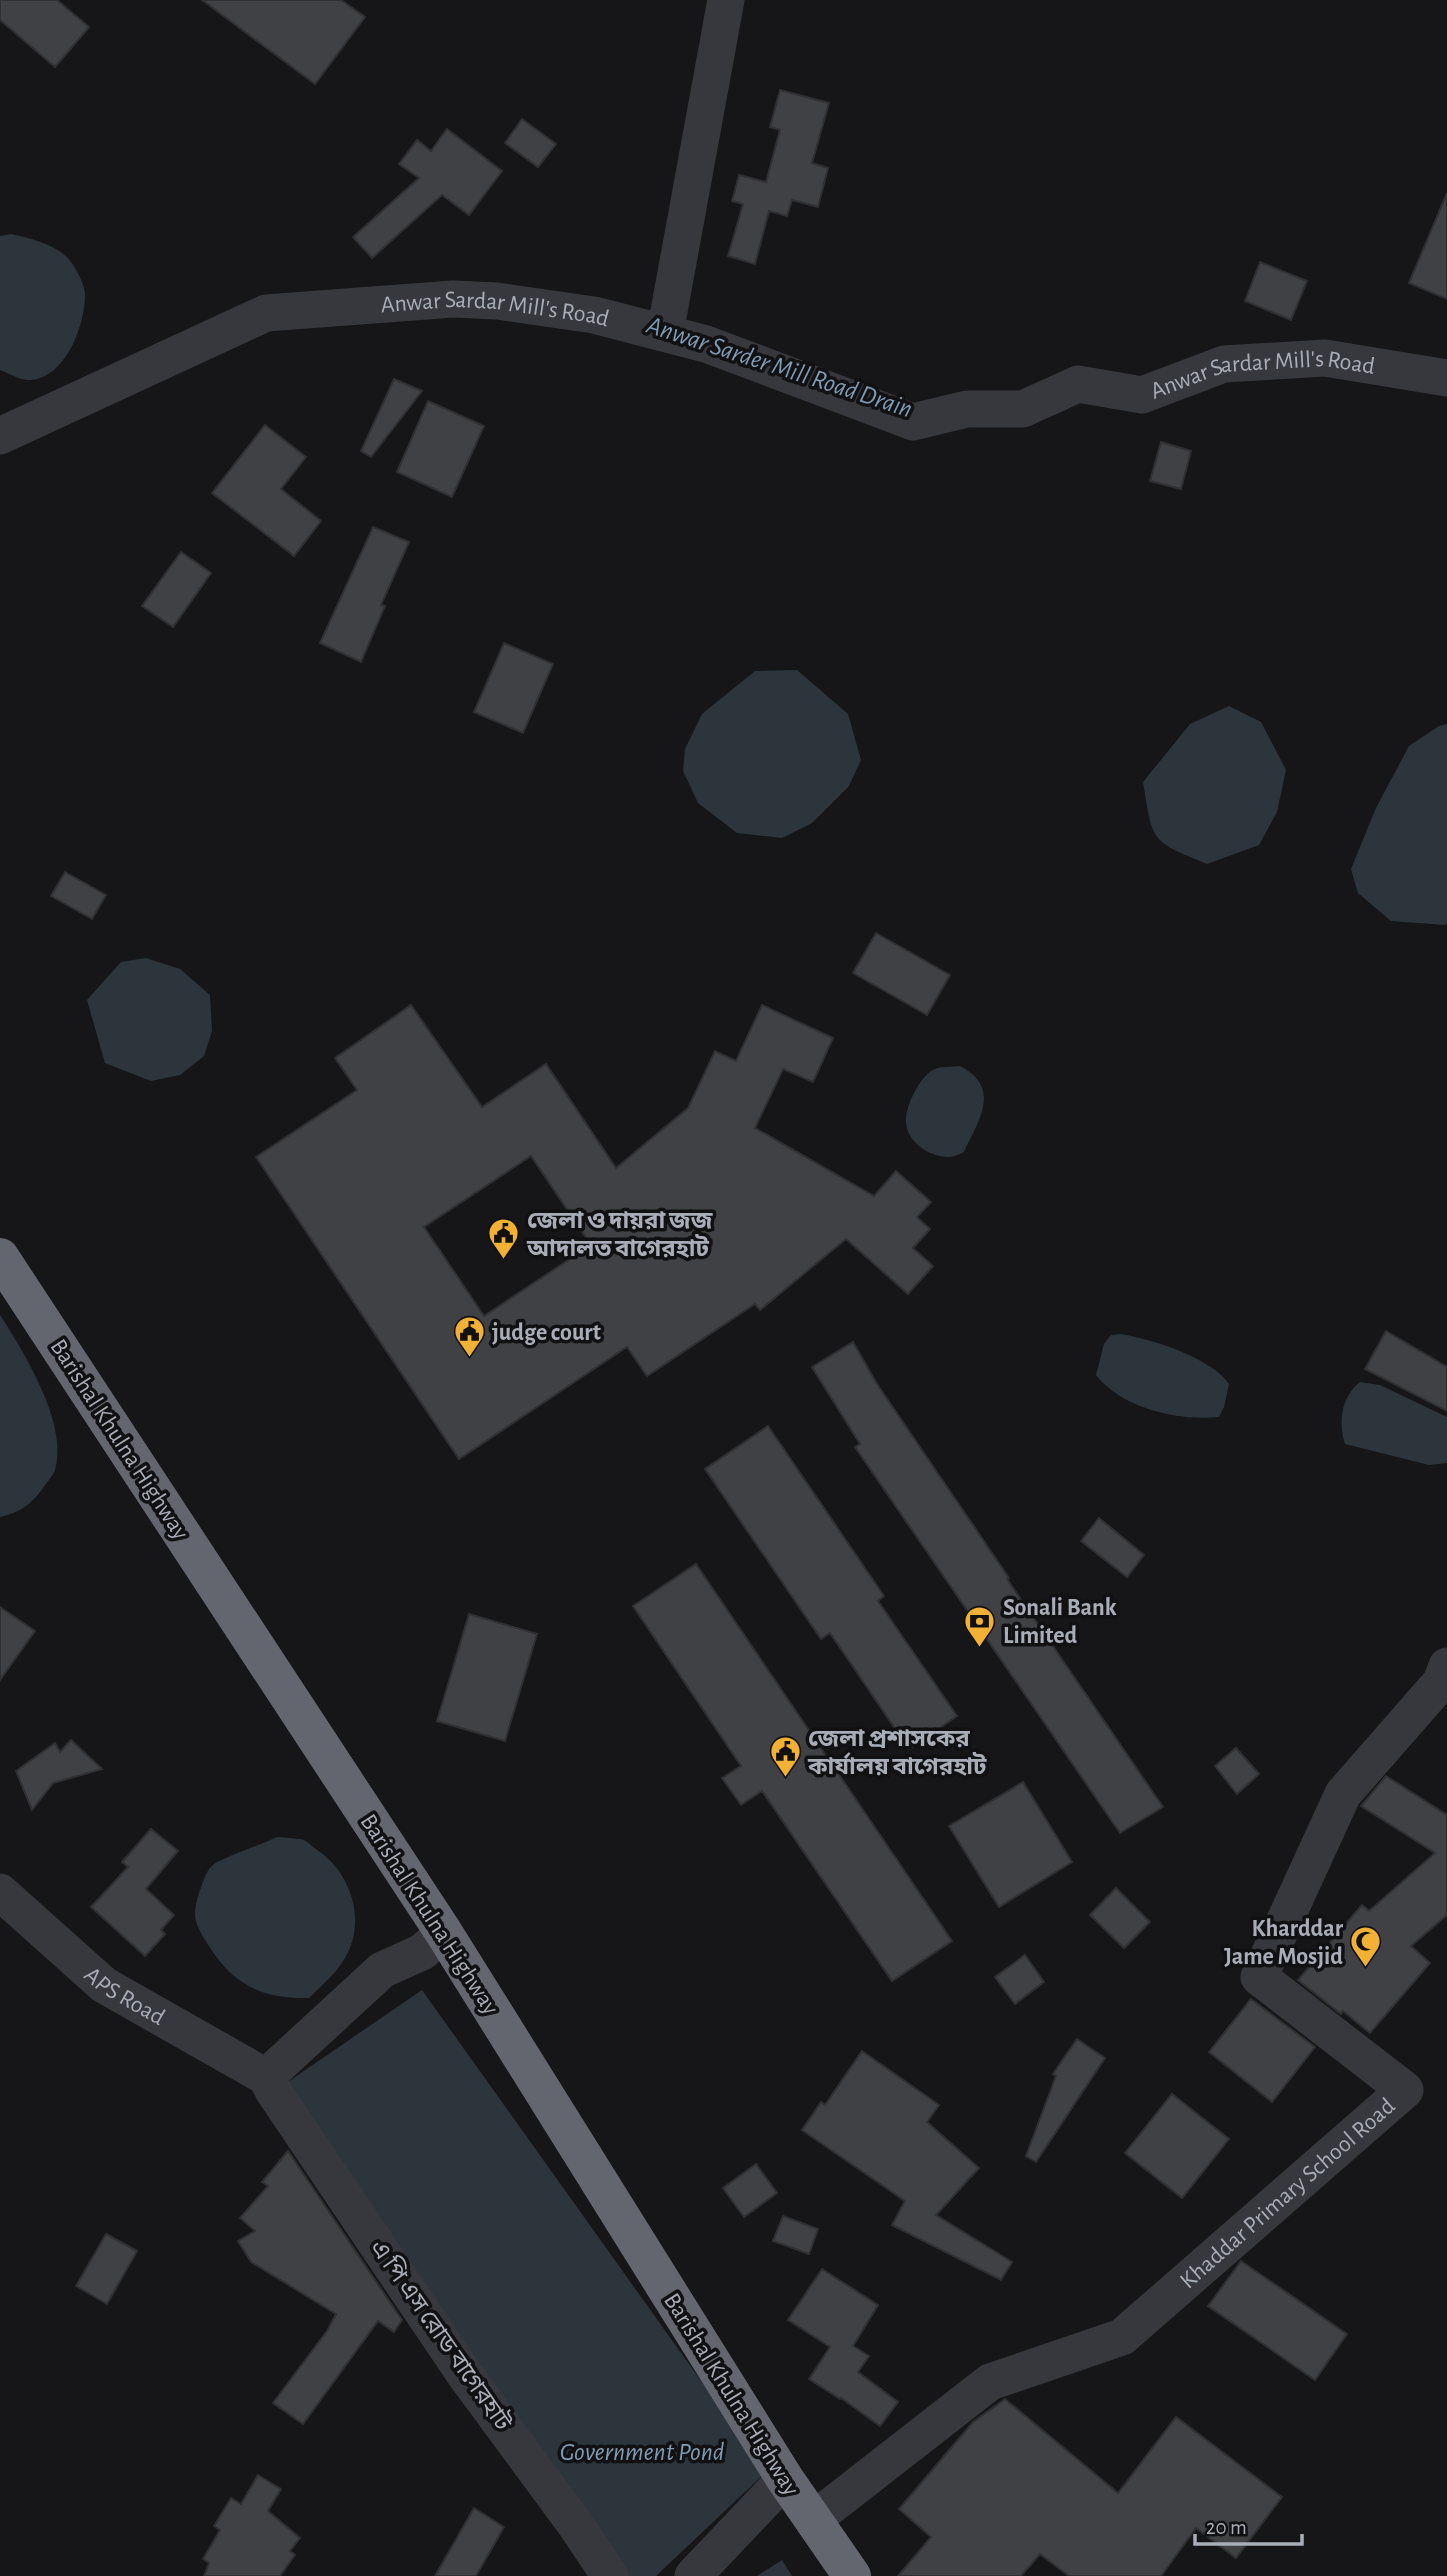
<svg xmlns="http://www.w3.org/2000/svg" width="1447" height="2576" viewBox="0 0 1447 2576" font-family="'Alegreya Sans','Noto Sans Bengali',sans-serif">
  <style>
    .water { fill: #2c353c }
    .building { fill: #404145; stroke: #303034; stroke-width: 2; fill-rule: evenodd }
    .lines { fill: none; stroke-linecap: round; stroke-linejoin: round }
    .minor { stroke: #37383d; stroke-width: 37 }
    .highway { stroke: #63666e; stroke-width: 38 }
    .labels { text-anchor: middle; stroke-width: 7; stroke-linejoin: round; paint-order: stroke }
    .street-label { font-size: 24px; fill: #a8adb8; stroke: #111113 }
    .poi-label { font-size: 24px; font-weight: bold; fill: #a8adb8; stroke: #111113; text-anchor: start }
    .water-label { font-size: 26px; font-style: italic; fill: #7f9bb3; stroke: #111113 }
  </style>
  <rect width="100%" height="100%" fill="#161618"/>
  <g class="water">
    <path d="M11,234c21,5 50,11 62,31 5,7 12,21 12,30 0,30 -19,82 -54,85 -9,1 -23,-7 -31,-10v-134z"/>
    <polygon points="797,670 848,714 861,760 849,786 812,823 782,838 737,833 698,803 683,771 685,749 702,714 755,671"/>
    <path d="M1229,706l32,16 25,48 -9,42 -18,33 -52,19c-57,-24 -54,-21 -64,-82l47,-58z"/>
    <polygon points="1447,724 1447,923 1445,925 1391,921 1358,893 1351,869 1376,808 1409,746 1439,726"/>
    <polygon points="146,958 180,969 210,995 212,1031 204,1056 180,1075 151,1081 105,1063 87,1000 121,962"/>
    <path d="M960,1066c42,22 19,54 4,86 -4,2 -11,5 -15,5 -20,0 -42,-15 -43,-35 -1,-16 14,-45 27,-52 7,-4 19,-3 27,-4z"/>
    <path d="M0,1315c24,37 69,110 55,155 -2,6 -8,12 -12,18 -11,16 -24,25 -43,29z"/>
    <path d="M1121,1334c33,6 89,23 108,50l-5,23 -5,10c-41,4 -96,-8 -123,-42l8,-31 7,-9z"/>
    <path d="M1360,1382l20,3 67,32v46l-18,2 -84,-21c-7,-22 -4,-47 15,-62z"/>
    <path d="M277,1837c8,1 19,1 27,3 4,2 9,7 13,10 34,22 50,71 28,108 -9,16 -24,28 -36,40 -49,1 -77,-14 -102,-55 -13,-20 -15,-27 -8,-50 3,-8 7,-23 14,-28 11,-8 50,-21 64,-28z"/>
    <polygon points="422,1990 766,2472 656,2576 620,2576 282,2086"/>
    <polygon points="782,2560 792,2576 757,2576"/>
  </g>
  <g class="building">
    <polygon points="0,0 57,0 89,27 55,67 0,20"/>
    <polygon points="202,0 341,0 365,17 315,84"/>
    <polygon points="780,90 829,103 812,163 828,168 818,207 792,200 787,216 769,211 755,264 728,256 743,204 732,201 739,175 766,182 780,130 770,127"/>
    <polygon points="522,119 556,144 538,167 505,143"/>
    <polygon points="447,129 502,171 469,215 442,195 372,258 353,237 419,178 399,164 417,140 431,151"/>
    <polygon points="1447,193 1447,299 1409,283"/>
    <polygon points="1260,262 1307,281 1291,320 1245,301"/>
    <polygon points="394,379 422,391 371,457 361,451"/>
    <polygon points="428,401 484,426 452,497 397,472"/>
    <polygon points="265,425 306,457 281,489 321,521 294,556 212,493"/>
    <polygon points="1161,442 1191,451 1181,489 1150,481"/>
    <polygon points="373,527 409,542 381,605 385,606 361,662 320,643"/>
    <polygon points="181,552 211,573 173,627 142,606"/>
    <polygon points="504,643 553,664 523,733 474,712"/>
    <polygon points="65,872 106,895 92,919 51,896"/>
    <polygon points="876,933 950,975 927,1015 853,973"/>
    <path d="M411,1005l71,102 64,-43 70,104 72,-60 27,-57 21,10 26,-56 71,33 -20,44 -30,-13 -28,59 119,68 22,-25 35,31 -14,15 13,12 -17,19 20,18 -25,28 -62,-55 -86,71 -5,-6 -108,72 -20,-29 -168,112 -203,-302 101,-67 -22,-32zM531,1156l60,89 -107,71 -60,-89z"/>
    <polygon points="1386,1331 1447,1367 1447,1411 1365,1369"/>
    <polygon points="853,1342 877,1384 1009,1578 1007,1579 1163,1807 1120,1833 855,1447 860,1444 812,1367"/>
    <polygon points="768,1426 884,1596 878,1601 957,1716 909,1749 830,1633 821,1639 705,1469"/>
    <polygon points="1099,1518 1144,1555 1127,1577 1081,1541"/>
    <polygon points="696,1564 952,1941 892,1981 762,1791 741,1805 722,1778 741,1766 633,1606"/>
    <polygon points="0,1607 35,1631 0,1680"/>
    <polygon points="469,1614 537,1634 505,1741 437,1721"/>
    <polygon points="71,1740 102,1769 53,1783 32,1810 16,1771 55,1743 60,1752"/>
    <polygon points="1236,1748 1259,1774 1237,1794 1215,1766"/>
    <polygon points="1386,1776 1447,1815 1447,1915 1411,1946 1430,1963 1370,2033 1343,2011 1341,2014 1298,1980 1362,1905 1369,1911 1435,1853 1361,1806"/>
    <polygon points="1023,1782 1072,1862 999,1907 949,1826"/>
    <polygon points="151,1829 178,1851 146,1889 174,1915 161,1930 165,1934 145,1956 91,1907 128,1867 122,1862"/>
    <polygon points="1116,1888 1150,1922 1124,1948 1090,1915"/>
    <polygon points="1025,1955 1044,1982 1015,2004 995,1977"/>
    <polygon points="1251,1999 1315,2047 1272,2102 1209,2052"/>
    <polygon points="1077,2039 1105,2058 1036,2162 1026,2156 1056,2076 1053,2074"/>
    <polygon points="862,2051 939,2105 927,2122 979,2168 936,2215 1012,2262 1001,2280 892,2225 905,2201 802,2130 821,2102 825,2105"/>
    <polygon points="1172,2094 1229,2139 1182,2198 1125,2153"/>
    <polygon points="288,2151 402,2320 394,2332 378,2321 303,2424 273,2403 327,2331 336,2314 251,2262 238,2241 255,2231 240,2218 268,2186 262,2182"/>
    <polygon points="756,2164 777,2193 744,2217 723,2188"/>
    <polygon points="783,2216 818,2229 809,2254 773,2241"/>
    <polygon points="106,2234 137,2251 107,2304 76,2286"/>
    <polygon points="1241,2261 1347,2334 1315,2380 1208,2306"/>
    <polygon points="822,2269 878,2305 853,2346 869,2356 858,2372 898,2402 880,2426 841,2398 840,2399 809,2379 830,2347 788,2320"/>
    <polygon points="1005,2399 1118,2493 1176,2417 1282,2497 1236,2558 1196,2528 1161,2576 1069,2576 1040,2554 1021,2576 898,2576 931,2537 899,2509 973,2422"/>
    <polygon points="258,2475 281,2489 268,2511 300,2538 290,2551 295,2555 280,2576 204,2576 209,2563 203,2559 220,2530 214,2526 231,2498 241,2504"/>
    <polygon points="474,2508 504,2527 476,2576 435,2576"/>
  </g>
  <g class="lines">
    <g class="minor">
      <polyline points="665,333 726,0"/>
      <path id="s1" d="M0,436l266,-123 187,-14 44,2 97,14 112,29 207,78 54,-13h56l55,-25 64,11 82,-31 101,-6 122,20"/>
      <path id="s2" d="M0,1892l104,93 162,92 8,15 189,280 112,152 35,52"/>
      <polyline points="266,2077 382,1970 422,1952 444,1933"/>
      <path id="s3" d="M813,2520l177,-138 132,-45 283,-247 -146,-113 84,-183 98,-112 6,-16"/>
      <polyline points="693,2576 785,2479"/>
    </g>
    <polyline class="highway" points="0,1257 444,1933 785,2479 852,2576"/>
  </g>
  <defs>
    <symbol id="civic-pin" viewBox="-11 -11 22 30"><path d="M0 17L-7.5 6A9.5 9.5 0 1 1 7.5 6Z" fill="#f2b134" stroke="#111113"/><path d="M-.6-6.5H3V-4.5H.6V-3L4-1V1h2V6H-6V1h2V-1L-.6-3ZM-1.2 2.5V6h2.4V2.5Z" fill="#111"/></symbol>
    <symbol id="bank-pin" viewBox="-11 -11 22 30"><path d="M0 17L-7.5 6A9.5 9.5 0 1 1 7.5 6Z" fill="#f2b134" stroke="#111113"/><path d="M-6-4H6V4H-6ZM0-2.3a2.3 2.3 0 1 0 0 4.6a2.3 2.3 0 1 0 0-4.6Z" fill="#111"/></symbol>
    <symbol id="mosque-pin" viewBox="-11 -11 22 30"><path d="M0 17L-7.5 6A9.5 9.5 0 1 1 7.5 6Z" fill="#f2b134" stroke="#111113"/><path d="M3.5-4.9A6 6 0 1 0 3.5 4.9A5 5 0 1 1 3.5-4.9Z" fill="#111"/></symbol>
  </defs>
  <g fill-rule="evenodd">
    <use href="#civic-pin" x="486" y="1216" width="35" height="47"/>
    <use href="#civic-pin" x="452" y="1314" width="35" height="47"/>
    <use href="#bank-pin" x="962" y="1604" width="35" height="47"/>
    <use href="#civic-pin" x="768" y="1734" width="35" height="47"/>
    <use href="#mosque-pin" x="1348" y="1924" width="35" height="47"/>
  </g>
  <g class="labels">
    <g class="street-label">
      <text dy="8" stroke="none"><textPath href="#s1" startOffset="523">Anwar Sardar Mill's Road</textPath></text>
      <text dy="8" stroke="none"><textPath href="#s1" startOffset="1321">Anwar Sardar Mill's Road</textPath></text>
      <text transform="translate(120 1439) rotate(57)" y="8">Barishal Khulna Highway</text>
      <text transform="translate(430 1914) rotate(57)" y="8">Barishal Khulna Highway</text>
      <text dy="8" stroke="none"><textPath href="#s2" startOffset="163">APS Road</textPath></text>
      <text dy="8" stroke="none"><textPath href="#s3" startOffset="583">Khaddar Primary School Road</textPath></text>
      <text transform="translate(441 2335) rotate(55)" y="8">এ পি এস রোড বাগেরহাট</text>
      <text transform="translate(732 2394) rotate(58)" y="8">Barishal Khulna Highway</text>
    </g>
    <g class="poi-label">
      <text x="527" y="1228">জেলা ও দায়রা জজ<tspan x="527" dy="28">আদালত বাগেরহাট</tspan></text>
      <text x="492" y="1340">judge court</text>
      <text x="1003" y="1615">Sonali Bank<tspan x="1003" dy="28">Limited</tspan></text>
      <text x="808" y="1746">জেলা প্রশাসকের<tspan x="808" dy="28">কার্যালয় বাগেরহাট</tspan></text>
      <text x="1343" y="1936" text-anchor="end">Kharddar<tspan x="1343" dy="28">Jame Mosjid</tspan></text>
    </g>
    <g class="water-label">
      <text transform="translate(780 366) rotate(18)" y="9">Anwar Sarder Mill Road Drain</text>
      <text x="642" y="2460">Government Pond</text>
    </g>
  </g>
  <path d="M1195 2534v10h107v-10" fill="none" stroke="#a8adb8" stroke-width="3.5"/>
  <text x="1206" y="2534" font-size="21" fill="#a8adb8" stroke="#111113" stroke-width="5" paint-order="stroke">20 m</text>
</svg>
